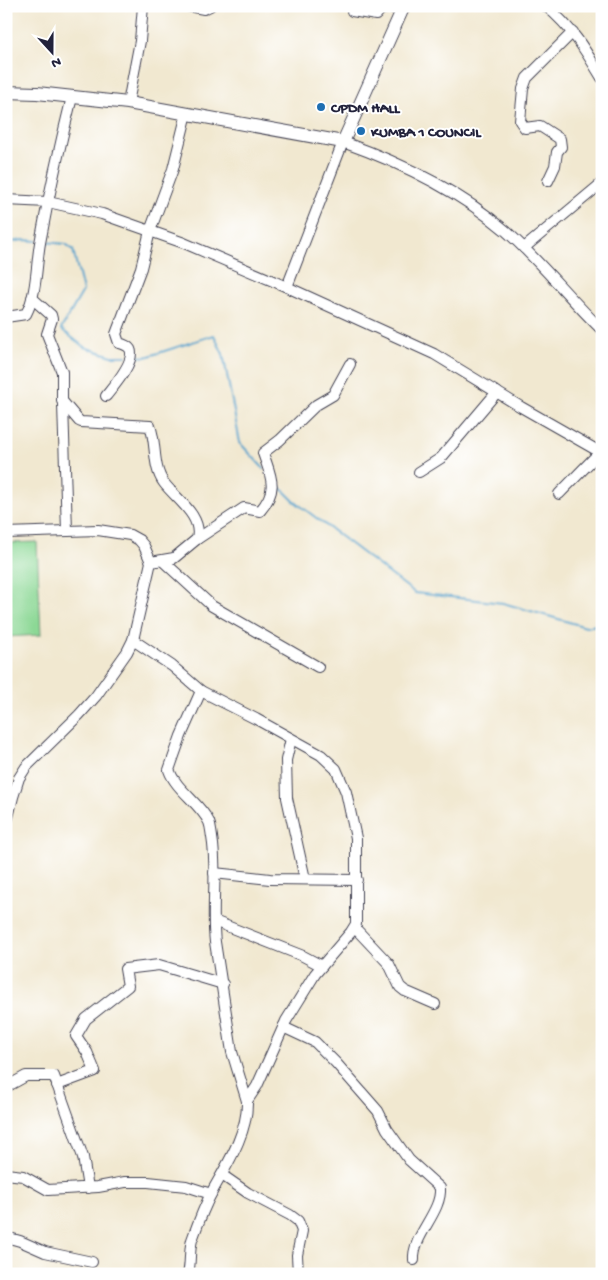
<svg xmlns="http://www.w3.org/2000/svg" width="608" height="1280" viewBox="0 0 608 1280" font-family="'Gochi Hand',sans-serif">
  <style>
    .green { fill: #8cd895; stroke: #577d68 }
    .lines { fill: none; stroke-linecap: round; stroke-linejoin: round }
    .stream { stroke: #55a3ce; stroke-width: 2 }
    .minor-casing { stroke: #414051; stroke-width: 12 }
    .major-casing { stroke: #414051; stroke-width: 14 }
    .minor { stroke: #fff; stroke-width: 10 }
    .major { stroke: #fff; stroke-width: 12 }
    .poi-dot { fill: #1f6fb2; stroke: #fff; stroke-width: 2 }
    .labels { text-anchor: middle; stroke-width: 4; stroke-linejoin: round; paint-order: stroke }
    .poi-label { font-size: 15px; font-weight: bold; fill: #22223b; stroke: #fff; text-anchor: start }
  </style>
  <rect width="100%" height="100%" fill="#fff"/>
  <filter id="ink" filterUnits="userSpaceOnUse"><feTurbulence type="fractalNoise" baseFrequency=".02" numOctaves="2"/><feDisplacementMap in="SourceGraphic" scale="10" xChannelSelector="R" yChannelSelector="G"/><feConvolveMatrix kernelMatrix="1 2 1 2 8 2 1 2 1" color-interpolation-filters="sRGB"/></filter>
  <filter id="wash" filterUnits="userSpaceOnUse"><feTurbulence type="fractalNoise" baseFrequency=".0096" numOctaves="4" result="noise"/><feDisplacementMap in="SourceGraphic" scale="20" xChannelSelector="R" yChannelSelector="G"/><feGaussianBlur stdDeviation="1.12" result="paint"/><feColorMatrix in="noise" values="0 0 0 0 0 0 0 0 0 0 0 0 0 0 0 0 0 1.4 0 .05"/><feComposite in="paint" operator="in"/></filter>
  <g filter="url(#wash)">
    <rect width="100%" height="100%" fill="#f1e8d0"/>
    <polygon class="green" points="37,542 41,635 6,637 6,543"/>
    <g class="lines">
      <g class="stream">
        <polyline points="44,242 66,244 73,250 83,291 61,329 84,347 112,356 126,356"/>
        <polyline points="6,243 23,240 37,241"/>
        <polyline points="134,356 146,357 214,335 223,354 240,443 264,469"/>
        <polyline points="275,482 294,501 415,593 503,603 586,627 602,624"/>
      </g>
    </g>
  </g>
  <g filter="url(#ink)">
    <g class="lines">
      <defs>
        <g id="minor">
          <polyline points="188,6 204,9 210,6"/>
          <path d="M546,6c27,23 38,42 56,72"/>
          <polyline points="352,11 376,15 381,9 391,7 402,11"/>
          <polyline points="128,103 140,41 143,6"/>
          <polyline points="548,181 555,166 557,152 561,147 560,139 540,126 525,128 520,121 523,89 527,78 573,32"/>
          <polyline points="6,200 48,202 102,214 184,243 287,287 434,354 521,407 600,452 602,451"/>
          <polyline points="524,248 602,183"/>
          <path d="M287,287l56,-145c59,21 115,48 163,89 34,30 63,67 96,99"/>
          <path d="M32,298l19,17 1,4 -5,15 15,38v29l17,20 2,1 69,4c7,18 2,41 14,57 12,16 39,33 33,56l-23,19 -23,4"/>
          <path d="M6,317l20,-3c11,-20 10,-48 14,-71 9,-49 20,-98 32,-146"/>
          <path d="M106,396c7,-9 30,-35 24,-47 -2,-3 -7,-5 -11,-6l-3,-9 25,-66 9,-37 23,-62 14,-56"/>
          <polyline points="63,404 67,531"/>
          <polyline points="419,472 441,458 497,392"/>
          <polyline points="559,494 600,452"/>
          <polyline points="6,533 98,530 130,535 139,540 144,546 151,562 133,640 127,652 96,696 79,715 26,767 19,778 13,797 6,825"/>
          <path d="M197,539l47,-31 16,3c19,-22 11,-34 3,-58l17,-13 36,-35 17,-10 17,-31"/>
          <polyline points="163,561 212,606 318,667"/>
          <path d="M133,640l39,26 29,25 -20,45 -12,34c7,20 31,33 40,52 2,5 2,10 3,15 6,35 -1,70 3,105l17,110 15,49c1,31 -19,62 -34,89 -8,15 -15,33 -21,50 -3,11 -1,22 -4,34"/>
          <polyline points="201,691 256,719 321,755 336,769 346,792 356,838 356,924 351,932 315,974 286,1021 257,1086 247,1101"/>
          <polyline points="291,739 286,760 287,798 305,879"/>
          <polyline points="214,873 270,879 357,880"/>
          <polyline points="214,921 303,956 322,966"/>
          <polyline points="355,928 389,964 400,987 405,991 435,1004"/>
          <path d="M283,1027l32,15 21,21 42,48 9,18 22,31 31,28c2,24 -28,48 -26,72"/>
          <polyline points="57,1085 95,1071 87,1052 76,1036 86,1019 128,986 125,969 159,965 223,984"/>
          <polyline points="6,1087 26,1076 54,1076 83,1157 88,1188"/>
          <polyline points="6,1174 23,1176 48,1190 98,1187 125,1182 148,1182 186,1186 211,1194"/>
          <polyline points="222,1175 248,1193 290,1215 298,1221 302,1231 297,1255 298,1274"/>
          <polyline points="6,1237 20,1241 45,1252 92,1262"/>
        </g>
        <polyline id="major" points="6,92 37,93 128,103 343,142 404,6"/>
      </defs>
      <use href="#minor" class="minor-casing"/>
      <use href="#major" class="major-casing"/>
      <use href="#minor" class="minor"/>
      <use href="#major" class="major"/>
    </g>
  </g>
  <g class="poi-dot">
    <circle cx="321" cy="107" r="5"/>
    <circle cx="361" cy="131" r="5"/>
  </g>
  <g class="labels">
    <g class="poi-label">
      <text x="331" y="112">CPDM HALL</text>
      <text x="371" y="136">KUMBA 1 COUNCIL</text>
    </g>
  </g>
  <rect width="608" height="1280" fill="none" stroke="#fff" stroke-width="25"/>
  <g transform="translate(52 52) rotate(159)" stroke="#ffffff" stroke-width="4" paint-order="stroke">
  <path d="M0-4L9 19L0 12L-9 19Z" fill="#22223b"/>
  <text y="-8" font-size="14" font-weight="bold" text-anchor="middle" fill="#22223b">N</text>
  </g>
</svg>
